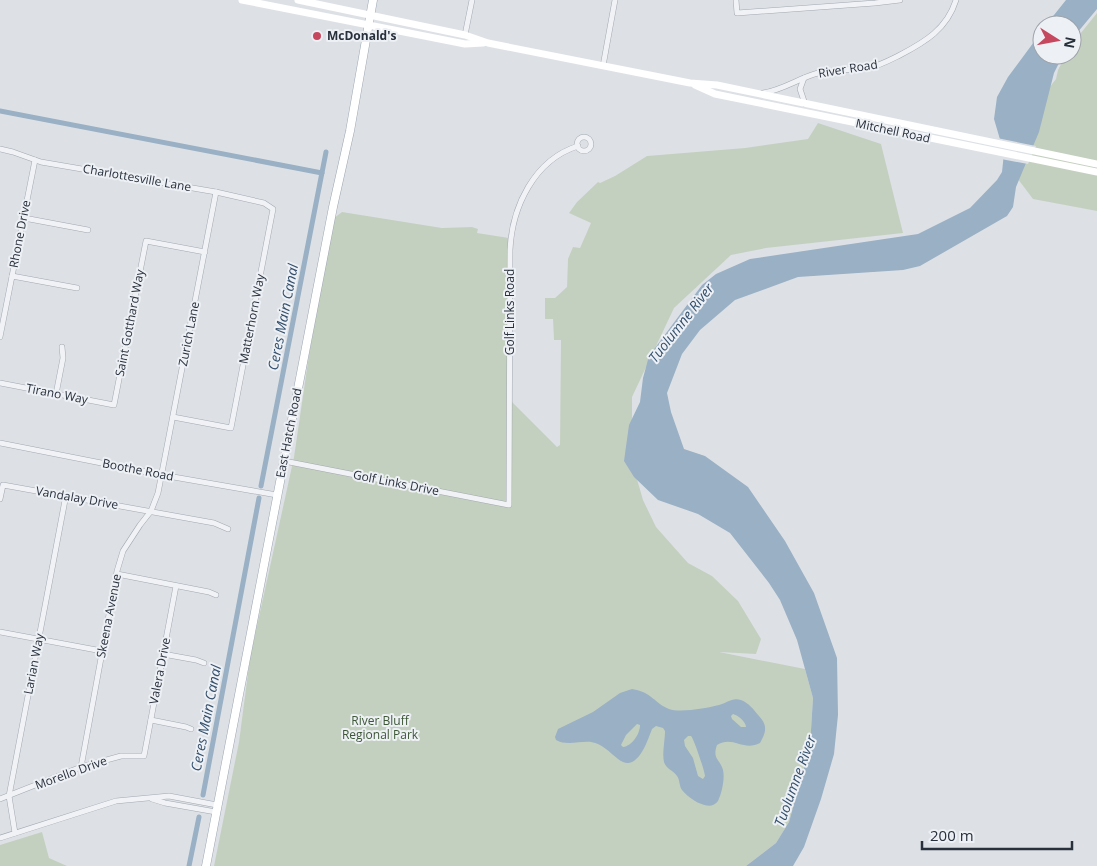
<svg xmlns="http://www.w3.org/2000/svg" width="1097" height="866" viewBox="0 0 1097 866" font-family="'Open Sans',sans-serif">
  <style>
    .green { fill: #c4d0bf }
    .water { fill: #9ab0c5; fill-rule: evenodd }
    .pier { fill: #dde1e6 }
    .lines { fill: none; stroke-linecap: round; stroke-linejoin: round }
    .canal { stroke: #9ab0c5; stroke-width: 5 }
    .minor-casing { stroke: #a3a8b0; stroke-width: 6 }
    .primary-casing { stroke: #9da6b1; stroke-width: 9 }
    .minor { stroke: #f0f2f5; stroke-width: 5 }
    .secondary { stroke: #fff; stroke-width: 7 }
    .primary { stroke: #fff; stroke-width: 8 }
    .poi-dot { fill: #c6485f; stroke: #edf0f4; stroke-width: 2 }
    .labels { text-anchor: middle; stroke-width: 4; stroke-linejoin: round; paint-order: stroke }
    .poi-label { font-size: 12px; font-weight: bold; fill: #28303c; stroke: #edf0f4; text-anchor: start }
    .street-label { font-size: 12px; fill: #28303c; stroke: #edf0f4 }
    .park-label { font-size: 12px; fill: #3d5736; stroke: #edf0f4 }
    .water-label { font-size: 14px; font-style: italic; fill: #34506d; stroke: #edf0f4 }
  </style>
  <rect width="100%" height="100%" fill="#dde1e6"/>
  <g class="green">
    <polygon points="1097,13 1097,211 1033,199 1002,158 1031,111 1056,79 1058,70 1066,55 1072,55 1072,44"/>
    <polygon points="818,123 881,144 903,233 766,248 731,255 674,308 632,397 632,462 643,500 656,527 688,563 712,576 738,601 761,639 756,654 719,652 805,669 813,698 810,746 789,822 776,843 746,866 214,866 239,742 250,658 294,457 309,355 334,218 342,212 442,228 472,227 478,229 477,233 509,238 507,397 557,447 560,445 561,340 554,340 553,319 545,319 545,298 555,298 567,287 568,259 573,247 580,248 591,223 569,213 577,202 598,182 600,183 615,176 647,156 745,148 808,139"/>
    <polygon points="42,832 49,858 67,866 0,866 0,845"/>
  </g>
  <g class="water">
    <polygon points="1066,0 1097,0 1097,9 1072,39 1072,25 1046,25"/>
    <polygon points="1042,31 1042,55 1063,55 1054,73 1039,132 1016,187 1013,207 1007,216 920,266 903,270 798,277 735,300 700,330 682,354 667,393 671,412 684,449 705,456 748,487 785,541 814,593 837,658 838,715 834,754 821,799 804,847 793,866 746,866 776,843 789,822 810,746 813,698 797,640 780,600 769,583 730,533 698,514 658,500 634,477 624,461 629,425 640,402 643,378 649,356 702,285 716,274 750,259 918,234 970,208 997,180 1002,172 1004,153 994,119 997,97 1008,77"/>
    <path d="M632,689c20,3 22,14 37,20 11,4 39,-1 50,-4 8,-2 13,-8 22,-5 8,3 13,10 18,16 9,10 7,16 1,27 -17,9 -27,-8 -43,2 -5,14 3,14 6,25 2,8 -1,23 -5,31 -8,12 -29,-2 -36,-11 -3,-4 -2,-10 -5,-14 -4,-6 -11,-7 -13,-14 -2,-8 1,-22 1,-31l-2,-3 -7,-2 -4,3c-5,13 -15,45 -34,30 -9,-7 -15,-15 -27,-17 -11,-1 -25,4 -35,-2l-1,-3 3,-8 35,-17 27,-19zM733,714c5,1 13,8 13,13h-5l-9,-8 -1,-3zM637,724l3,1c0,9 -8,21 -17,22l-2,-2 5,-10zM688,736h3c3,3 14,36 14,40l-2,3 -5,-3 -5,-18 -8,-12 -1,-6z"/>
  </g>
  <polygon class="pier" points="997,138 1036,146 1028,164 1001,159 1002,153"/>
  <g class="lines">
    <g class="canal">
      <polyline points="0,111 322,173"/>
      <polyline points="261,486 326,152"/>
      <polyline points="203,795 259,498"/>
      <polyline points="189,866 199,817"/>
    </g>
    <defs>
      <g id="minor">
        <polyline points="736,0 737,13 875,3 900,0"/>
        <polyline points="465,35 472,0"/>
        <polyline points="603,66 615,0"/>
        <polyline points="804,78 800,89 805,104"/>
        <path d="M763,93c20,-3 36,-15 55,-20 16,-4 33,-3 50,-5 11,-2 22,-8 32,-13 25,-13 47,-26 56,-55"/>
        <circle cx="584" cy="144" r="7"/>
        <polyline points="0,149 13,152 41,162 216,192 264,203 273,209 231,428 173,417"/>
        <polyline points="24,218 88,230"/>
        <polyline points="12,276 77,288"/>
        <polyline points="0,337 35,160"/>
        <polyline points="0,383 114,405 146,241 205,252"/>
        <polyline points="56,394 63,358 62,347"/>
        <polyline points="0,443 162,475 277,495"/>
        <path d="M284,461l225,44 1,-255c2,-43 24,-90 68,-104"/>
        <polyline points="0,499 3,485 214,523 228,529"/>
        <polyline points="117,574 209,592 216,595"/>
        <polyline points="0,632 102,651"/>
        <polyline points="163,654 196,660 204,663"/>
        <polyline points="151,720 186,727 191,729"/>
        <polyline points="81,767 117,571 123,551 140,525 151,511 158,493 216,192"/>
        <polyline points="0,799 81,767 121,756 144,756 176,586"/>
        <polyline points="152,799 165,803 216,812"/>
        <polyline points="15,833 9,796 66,495"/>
        <polyline points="0,838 116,801 169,796 217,805"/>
      </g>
      <polyline id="primary" points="206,866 333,207 350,131 373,0"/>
    </defs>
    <use href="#minor" class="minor-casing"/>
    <use href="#primary" class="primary-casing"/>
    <use href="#minor" class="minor"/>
    <g class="secondary">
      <polyline points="242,0 465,44 483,43"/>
      <polyline points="298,0 465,35 488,43 690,83 717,85 1097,164"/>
      <polyline points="695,85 715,94 1097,172"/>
    </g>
    <use href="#primary" class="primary"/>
  </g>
  <circle class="poi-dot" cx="317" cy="36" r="5"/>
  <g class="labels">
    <g class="poi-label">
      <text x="327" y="40">McDonald's</text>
    </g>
    <g class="street-label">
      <text transform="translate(848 69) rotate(-9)" y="4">River Road</text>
      <text transform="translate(893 131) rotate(12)" y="4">Mitchell Road</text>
      <text transform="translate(137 178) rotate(10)" y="4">Charlottesville Lane</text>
      <text transform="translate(20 234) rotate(-79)" y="4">Rhone Drive</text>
      <text transform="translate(510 312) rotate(-90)" y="4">Golf Links Road</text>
      <text transform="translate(252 319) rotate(-79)" y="4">Matterhorn Way</text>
      <text transform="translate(130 323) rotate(-79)" y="4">Saint Gotthard Way</text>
      <text transform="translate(189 334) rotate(-79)" y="4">Zurich Lane</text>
      <text transform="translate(57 394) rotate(11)" y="4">Tirano Way</text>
      <text transform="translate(289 433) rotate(-79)" y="4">East Hatch Road</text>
      <text transform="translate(138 470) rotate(11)" y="4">Boothe Road</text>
      <text transform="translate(396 483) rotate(11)" y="4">Golf Links Drive</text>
      <text transform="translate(77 498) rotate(10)" y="4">Vandalay Drive</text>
      <text transform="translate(109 616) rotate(-79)" y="4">Skeena Avenue</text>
      <text transform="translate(34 664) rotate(-79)" y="4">Larian Way</text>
      <text transform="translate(160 671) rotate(-79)" y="4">Valera Drive</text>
      <text transform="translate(71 773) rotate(-20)" y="4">Morello Drive</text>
    </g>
    <g class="park-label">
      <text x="380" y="725">River Bluff<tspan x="380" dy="14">Regional Park</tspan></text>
    </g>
    <g class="water-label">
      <text transform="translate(283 317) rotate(-79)" y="5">Ceres Main Canal</text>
      <text transform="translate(681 323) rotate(-52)" y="5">Tuolumne River</text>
      <text transform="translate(206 718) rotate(-79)" y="5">Ceres Main Canal</text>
      <text transform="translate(795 781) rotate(-70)" y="5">Tuolumne River</text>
    </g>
  </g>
  <g transform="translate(1057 40) rotate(101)"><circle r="24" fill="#edf0f4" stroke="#9ea3aa"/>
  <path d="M0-4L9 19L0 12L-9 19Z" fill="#c6485f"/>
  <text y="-8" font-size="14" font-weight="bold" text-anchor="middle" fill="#28303c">N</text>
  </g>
  <path d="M922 841v8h150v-8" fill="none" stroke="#28303c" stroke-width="2.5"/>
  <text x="930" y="841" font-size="15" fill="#28303c" stroke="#edf0f4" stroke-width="4" paint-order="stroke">200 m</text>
</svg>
